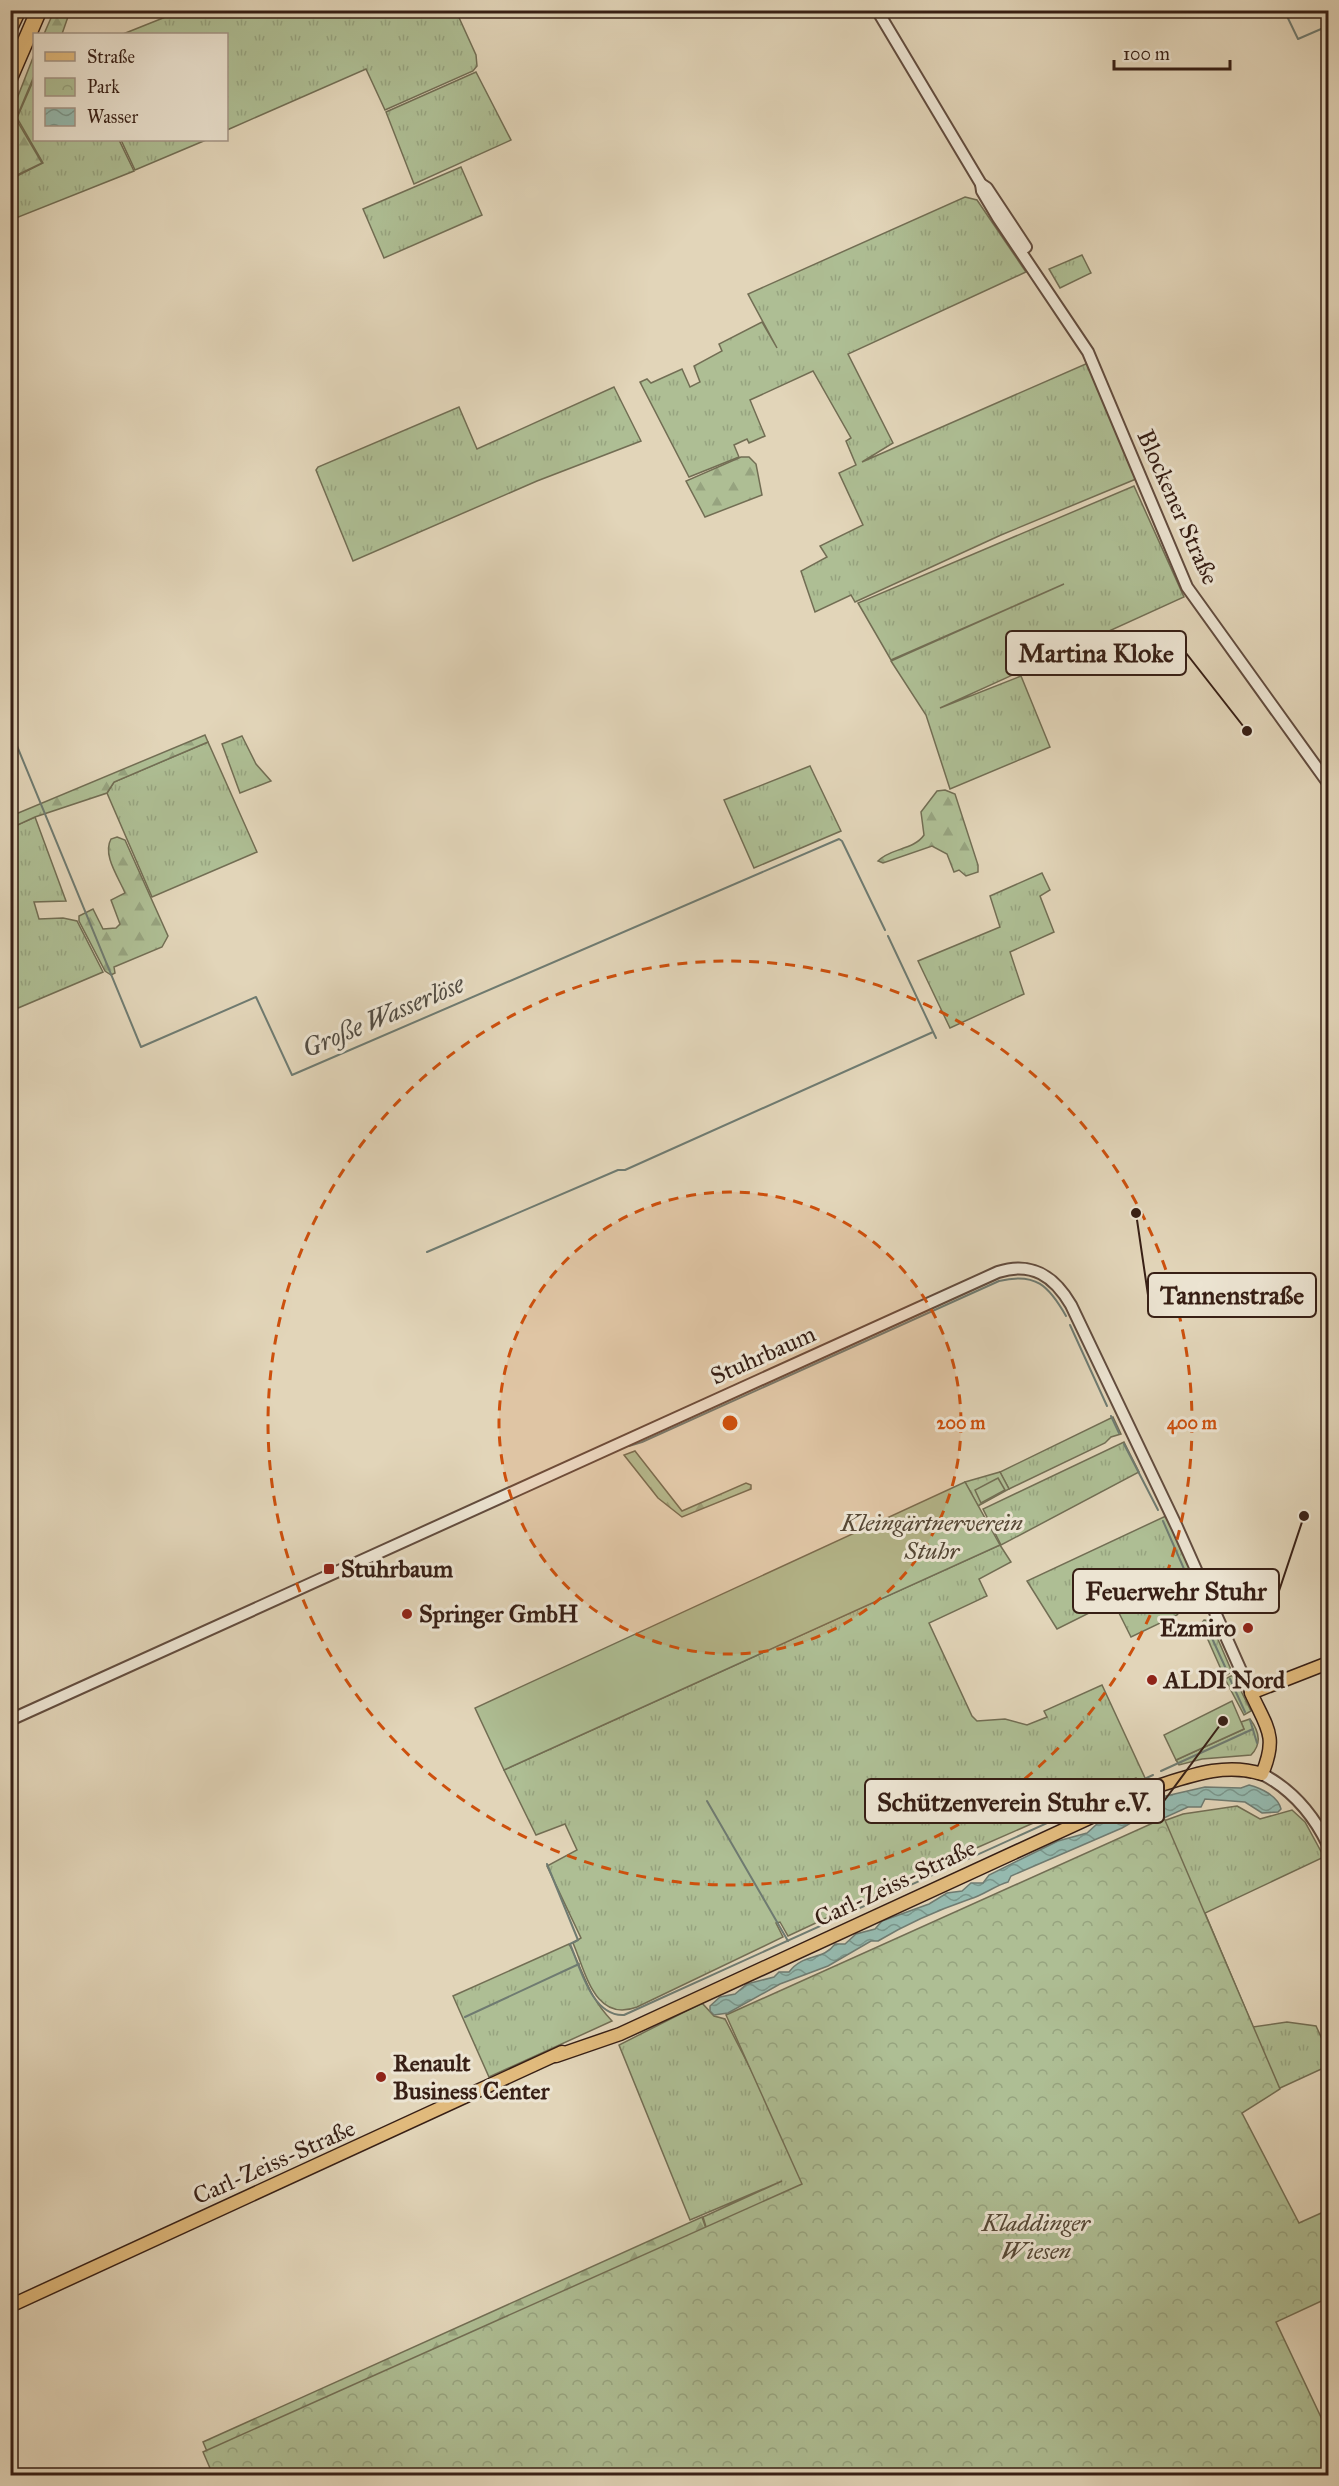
<svg xmlns="http://www.w3.org/2000/svg" width="1339" height="2486" viewBox="0 0 1339 2486" font-family="'IM FELL Great Primer',serif">
  <style>
    .grass { fill: url(#grass-tufts); stroke: #726e54; stroke-width: 1.5 }
    .forest { fill: url(#forest-firs); stroke: #726e54; stroke-width: 1.5 }
    .park { fill: url(#park-crowns); stroke: #726e54; stroke-width: 1.5 }
    .garden { fill: #aebe94; stroke: #726e54; stroke-width: 1.5 }
    .water { fill: url(#water-waves); stroke: #6f7b71; stroke-width: 1.5 }
    .lines { fill: none; stroke-linecap: round; stroke-linejoin: round }
    .stream { stroke: #6f7b71; stroke-width: 2 }
    .minor-casing { stroke: #624c3e; stroke-width: 14 }
    .major-casing { stroke: #371f15; stroke-width: 15 }
    .highway-casing { stroke: #371f15; stroke-width: 18 }
    .minor { stroke: #ece4d2; stroke-width: 10 }
    .major { stroke: #e1ba7c; stroke-width: 12 }
    .highway { stroke: #e1ba7c; stroke-width: 15 }
    .ring { fill: none; stroke: #cd500d; stroke-width: 3; stroke-dasharray: 10 8 }
    .poi-dot { fill: #8f2418; stroke: #ece4d2; stroke-width: 2 }
    .labels { text-anchor: middle; stroke-width: 6; stroke-linejoin: round; paint-order: stroke }
    .street-label { font-size: 24px; fill: #371f15; stroke: #ece4d2 }
    .park-label { font-size: 24px; font-style: italic; fill: #554735; stroke: #ece4d2 }
    .poi-label { font-size: 24px; font-weight: bold; fill: #371f15; stroke: #ece4d2; text-anchor: start }
    .water-label { font-size: 26px; font-style: italic; fill: #534d43; stroke: #ece4d2 }
    .centre { fill: #cd500d; stroke: #ece4d2; stroke-width: 3 }
    .ring-label { font-size: 18px; text-anchor: middle; font-weight: bold; fill: #cd500d; stroke: #ece4d2; stroke-width: 6; stroke-linejoin: round; paint-order: stroke }
    .leader { fill: none; stroke: #371f15; stroke-width: 2 }
    .callout-dot { fill: #371f15; stroke: #ece4d2; stroke-width: 2 }
    .callout { fill: #ece4d2; stroke: #371f15; stroke-width: 2 }
    .callout-label { font-size: 26px; text-anchor: middle; font-weight: bold; fill: #371f15 }
  </style>
  <defs>
    <pattern id="grass-tufts" width="24" height="20" patternUnits="userSpaceOnUse" patternTransform="scale(1.5)"><rect width="24" height="20" fill="#aebe94"/><path d="M3 7l-1-3M5 7V3M7 7l1-3M15 17l-1-3M17 17v-4M19 17l1-3" fill="none" stroke="#96a37f"/></pattern>
    <pattern id="forest-firs" width="22" height="20" patternUnits="userSpaceOnUse" patternTransform="scale(1.5)"><rect width="22" height="20" fill="#aebe94"/><path d="M5 1l3.5 6h-7zM16 11l3.5 6h-7z" fill="#96a37f"/></pattern>
    <pattern id="park-crowns" width="20" height="18" patternUnits="userSpaceOnUse" patternTransform="scale(1.5)"><rect width="20" height="18" fill="#aebe94"/><path d="M2 6a3 3 0 1 1 6 0M12 15a3 3 0 1 1 6 0" fill="none" stroke="#96a37f"/></pattern>
    <pattern id="water-waves" width="16" height="10" patternUnits="userSpaceOnUse" patternTransform="scale(1.5)"><rect width="16" height="10" fill="#95b9ae"/><path d="M0 5q4-4 8 0t8 0" fill="none" stroke="#7a968c"/></pattern>
  </defs>
  <rect width="100%" height="100%" fill="#e2d5b9"/>
  <filter id="stains"><feTurbulence type="fractalNoise" baseFrequency=".00333" numOctaves="4"/><feColorMatrix values="0 0 0 0 .2 0 0 0 0 .09 0 0 0 0 .02 0 0 0 .5 -.17"/></filter>
  <radialGradient id="worn" r=".72"><stop offset=".6" stop-color="#630" stop-opacity="0"/><stop offset="1" stop-color="#630" stop-opacity=".3"/></radialGradient>
  <g class="grass">
    <polygon points="183,10 456,11 476,55 477,66 473,71 385,110 366,69 227,130 226,34 123,34"/>
    <polygon points="476,72 511,140 414,184 386,112"/>
    <polygon points="34,79 34,140 119,140 134,171 11,220 11,179 43,163 17,118"/>
    <polygon points="121,140 206,140 135,170"/>
    <polygon points="461,167 482,215 384,258 363,209"/>
    <polygon points="965,197 977,200 1026,272 848,354 893,443 862,462 1088,363 1136,479 1001,535 855,602 851,595 815,612 801,571 827,557 820,546 863,525 839,473 856,465 846,441 851,438 813,371 750,400 765,436 749,443 747,439 734,445 739,457 689,477 640,382 647,379 651,383 682,369 690,387 700,382 694,366 722,351 719,344 762,322 777,348 748,294"/>
    <polygon points="1082,255 1091,273 1060,288 1049,269"/>
    <polygon points="614,387 641,441 537,481 353,561 316,470 318,467 459,407 477,449"/>
    <polygon points="1134,486 1184,597 940,708 1021,676 1050,747 950,789 926,715 891,661 1064,584 891,660 858,603"/>
    <polygon points="242,736 256,764 271,781 240,793 222,744"/>
    <polygon points="208,742 257,852 152,897 107,793 114,782"/>
    <polygon points="810,766 841,831 754,868 724,800"/>
    <polygon points="35,817 66,901 34,902 39,919 63,918 77,921 103,972 11,1011 10,828"/>
    <polygon points="1042,873 1050,890 1040,896 1054,932 1010,952 1024,994 950,1028 918,961 1000,927 990,896"/>
    <polygon points="1113,1417 1121,1434 1111,1437 1105,1443 1009,1489 1000,1472"/>
    <polygon points="1124,1442 1139,1472 1001,1545 983,1509"/>
    <path d="M1168,1515l33,76c-7,11 -17,14 -24,24l-46,22 -18,-36 -56,28 -30,-48z"/>
    <path d="M1000,1545l11,17 -32,17 8,17 -58,27 43,93 5,5 28,-2 22,6 20,-8 -3,-6 58,-26 44,95 -7,3 -3,-5 -162,71 -186,87 -8,-14 -4,1 7,14 -146,70c-42,16 -51,-34 -64,-64l8,-5 -34,-72 30,-16 -12,-26 -29,11 -32,-65z"/>
    <polygon points="1204,1620 1210,1621 1232,1672 1224,1676 1201,1624"/>
    <polygon points="1233,1675 1251,1711 1244,1715 1225,1679"/>
    <path d="M1250,1719c9,12 12,25 1,36l-49,4 -23,6 -3,-5 68,-31 -3,-7z"/>
    <polygon points="1237,1806 1260,1819 1292,1810 1305,1822 1324,1857 1205,1913 1253,2027 1287,2022 1316,2026 1328,2052 1328,2066 435,2475 710,2240 703,2217 782,2181 690,2220 619,2045 702,2003 714,2016 725,2019 801,2168 1158,1823 1183,1814"/>
    <path d="M569,1944c16,30 18,51 43,77l-123,56 -36,-81z"/>
  </g>
  <g class="forest">
    <polygon points="54,11 70,11 62,34 44,34"/>
    <polygon points="34,55 34,76 16,119 42,163 11,178 11,114"/>
    <polygon points="741,457 749,457 756,464 762,495 705,517 686,481"/>
    <polygon points="205,735 208,742 114,782 107,793 35,817 11,828 11,816"/>
    <path d="M945,790l10,4 23,71v7l-12,4 -7,-6 -5,2 -7,-18 -15,-8 -49,17 -5,-2c12,-13 36,-11 46,-26l-3,-23 16,-21z"/>
    <path d="M117,837l8,3 43,96 -6,11 -48,20 1,6 -4,2 -6,-4 -26,-50v-5l14,-7 10,20 13,-1 4,-4 -9,-24 14,-7c-6,-15 -23,-38 -14,-54z"/>
    <polygon points="635,1451 682,1511 746,1483 751,1485 751,1489 682,1517 658,1498 624,1455"/>
    <polygon points="702,2217 710,2240 217,2475 203,2442"/>
  </g>
  <g class="park">
    <polygon points="1000,1472 1009,1489 978,1506 965,1482"/>
    <polygon points="1164,1818 1280,2089 1242,2113 1299,2223 1328,2210 1328,2298 1276,2322 1328,2432 1328,2475 213,2475 203,2452 802,2184 726,2015"/>
  </g>
  <g class="garden">
    <polygon points="998,1478 1005,1490 981,1503 975,1490"/>
    <polygon points="965,1482 1000,1545 504,1770 475,1708"/>
    <polygon points="1232,1701 1244,1729 1176,1760 1164,1735"/>
  </g>
  <path class="water" d="M1249,1785c12,3 29,11 32,24l-3,3 -16,1 -17,-11 -40,-3 -4,8h-13l-24,11 -14,-6 -28,16 -111,48 -3,6c-14,4 -24,13 -38,17 -32,11 -62,24 -92,42h-7l-43,25 -48,18 -52,29 -14,2 -4,-4v-5l10,-9 15,-3 12,-10 27,-7 5,-5h10c14,-19 34,-11 46,-28h10l11,-10 19,-5 7,-8 47,-17 18,-11 15,-2 9,-8h12l6,-8 69,-34 29,-8 10,-9 18,-4 12,-9 30,-13 48,-11 36,1z"/>
  <g class="lines">
    <g class="stream">
      <polyline points="1284,10 1298,39 1328,26"/>
      <polyline points="10,729 141,1047 256,997 292,1075 839,839 842,841 885,930"/>
      <polyline points="888,936 936,1038"/>
      <polyline points="427,1252 618,1170 625,1170 933,1032"/>
      <polyline points="1070,1325 1107,1406"/>
      <polyline points="1111,1416 1119,1433"/>
      <polyline points="1124,1444 1158,1510"/>
      <path d="M629,1446l13,-4 357,-161c37,-9 50,5 67,35"/>
      <polyline points="1163,1521 1195,1594"/>
      <polyline points="1205,1623 1227,1671"/>
      <polyline points="1230,1679 1245,1712"/>
      <polyline points="1250,1720 1257,1743"/>
      <polyline points="1161,1771 1253,1729"/>
      <polyline points="707,1801 788,1941"/>
      <path d="M547,1864l31,76 -8,4c10,23 22,73 54,71l529,-240"/>
      <polyline points="465,2017 579,1964"/>
    </g>
    <defs>
      <g id="minor">
        <polyline points="877,10 981,184 987,188 1026,247"/>
        <polyline points="981,184 982,191 998,218 1088,352 1187,587 1328,783"/>
        <path d="M10,1720l988,-448c34,-11 56,4 73,33l106,222 74,166"/>
        <path d="M1262,1774c31,16 51,40 66,71"/>
      </g>
      <g id="major">
        <path d="M556,2056l64,-22 541,-249c34,-11 66,-22 101,-11 16,-38 5,-46 -11,-81l77,-30"/>
        <polyline points="10,2306 562,2052"/>
      </g>
      <g id="highway">
        <polyline points="10,27 18,10"/>
        <polyline points="10,77 39,10"/>
      </g>
    </defs>
    <use href="#minor" class="minor-casing"/>
    <use href="#major" class="major-casing"/>
    <use href="#highway" class="highway-casing"/>
    <use href="#minor" class="minor"/>
    <use href="#major" class="major"/>
    <use href="#highway" class="highway"/>
  </g>
  <circle cx="730" cy="1423" r="231" fill="#cd500d" fill-opacity=".12"/>
  <g class="ring">
    <circle cx="730" cy="1423" r="231"/>
    <circle cx="730" cy="1423" r="462"/>
  </g>
  <g class="poi-dot">
    <rect x="323" y="1563" width="12" height="12" rx="3"/>
    <circle cx="407" cy="1614" r="6"/>
    <circle cx="1248" cy="1628" r="6"/>
    <circle cx="1152" cy="1680" r="6"/>
    <circle cx="381" cy="2077" r="6"/>
  </g>
  <g class="labels">
    <g class="street-label">
      <text transform="translate(1178 507) rotate(66)" y="8">Blockener Straße</text>
      <text transform="translate(763 1355) rotate(-24)" y="8">Stuhrbaum</text>
      <text transform="translate(895 1883) rotate(-25)" y="8">Carl-Zeiss-Straße</text>
      <text transform="translate(274 2162) rotate(-24)" y="8">Carl-Zeiss-Straße</text>
    </g>
    <g class="park-label">
      <text x="932" y="1531">Kleingärtnerverein<tspan x="932" dy="28">Stuhr</tspan></text>
      <text x="1036" y="2231">Kladdinger<tspan x="1036" dy="28">Wiesen</tspan></text>
    </g>
    <g class="poi-label">
      <text x="341" y="1577">Stuhrbaum</text>
      <text x="419" y="1622">Springer GmbH</text>
      <text x="1236" y="1636" text-anchor="end">Ezmiro</text>
      <text x="1164" y="1688">ALDI Nord</text>
      <text x="393" y="2071">Renault<tspan x="393" dy="28">Business Center</tspan></text>
    </g>
    <g class="water-label">
      <text transform="translate(383 1016) rotate(-23)" y="9">Große Wasserlöse</text>
    </g>
  </g>
  <circle cx="730" cy="1423" r="9" class="centre"/>
  <g class="ring-label">
    <text x="961" y="1429">200 m</text>
    <text x="1192" y="1429">400 m</text>
  </g>
  <path class="leader" d="M1247 731L1186 653M1136 1213L1148 1295M1304 1516L1279 1591M1223 1721L1164 1801"/>
  <g class="callout-dot">
    <circle cx="1247" cy="731" r="6"/>
    <circle cx="1136" cy="1213" r="6"/>
    <circle cx="1304" cy="1516" r="6"/>
    <circle cx="1223" cy="1721" r="6"/>
  </g>
  <g class="callout">
    <rect x="1006" y="631" width="180" height="44" rx="6"/>
    <rect x="1148" y="1273" width="168" height="44" rx="6"/>
    <rect x="1073" y="1569" width="206" height="44" rx="6"/>
    <rect x="865" y="1779" width="299" height="44" rx="6"/>
  </g>
  <g class="callout-label">
    <text x="1096" y="662">Martina Kloke</text>
    <text x="1232" y="1304">Tannenstraße</text>
    <text x="1176" y="1600">Feuerwehr Stuhr</text>
    <text x="1014" y="1811">Schützenverein Stuhr e.V.</text>
  </g>
  <rect width="1339" height="2486" fill="none" stroke="#e2d5b9" stroke-width="36"/>
  <rect x="12" y="12" width="1315" height="2462" fill="none" stroke="#371f15" stroke-width="3"/>
  <rect x="18" y="18" width="1303" height="2450" fill="none" stroke="#371f15" stroke-width="1.5"/>
  <rect x="33" y="33" width="195" height="108" fill="#ece4d2" stroke="#a49586" stroke-width="1.5"/>
  <rect x="45" y="52" width="30" height="9" fill="#e1ba7c" stroke="#a49586" stroke-width="1.5"/>
  <text x="87" y="63" font-size="18" fill="#371f15">Straße</text>
  <rect x="45" y="78" width="30" height="18" fill="url(#park-crowns)" stroke="#a49586" stroke-width="1.5"/>
  <text x="87" y="93" font-size="18" fill="#371f15">Park</text>
  <rect x="45" y="108" width="30" height="18" fill="url(#water-waves)" stroke="#a49586" stroke-width="1.5"/>
  <text x="87" y="123" font-size="18" fill="#371f15">Wasser</text>
  <path d="M1114 60v9h116v-9" fill="none" stroke="#371f15" stroke-width="3"/>
  <text x="1123" y="60" font-size="18" fill="#371f15" stroke="#ece4d2" stroke-width="4.5" paint-order="stroke">100 m</text>
  <rect width="100%" height="100%" filter="url(#stains)"/>
  <rect width="100%" height="100%" fill="url(#worn)"/>
</svg>
